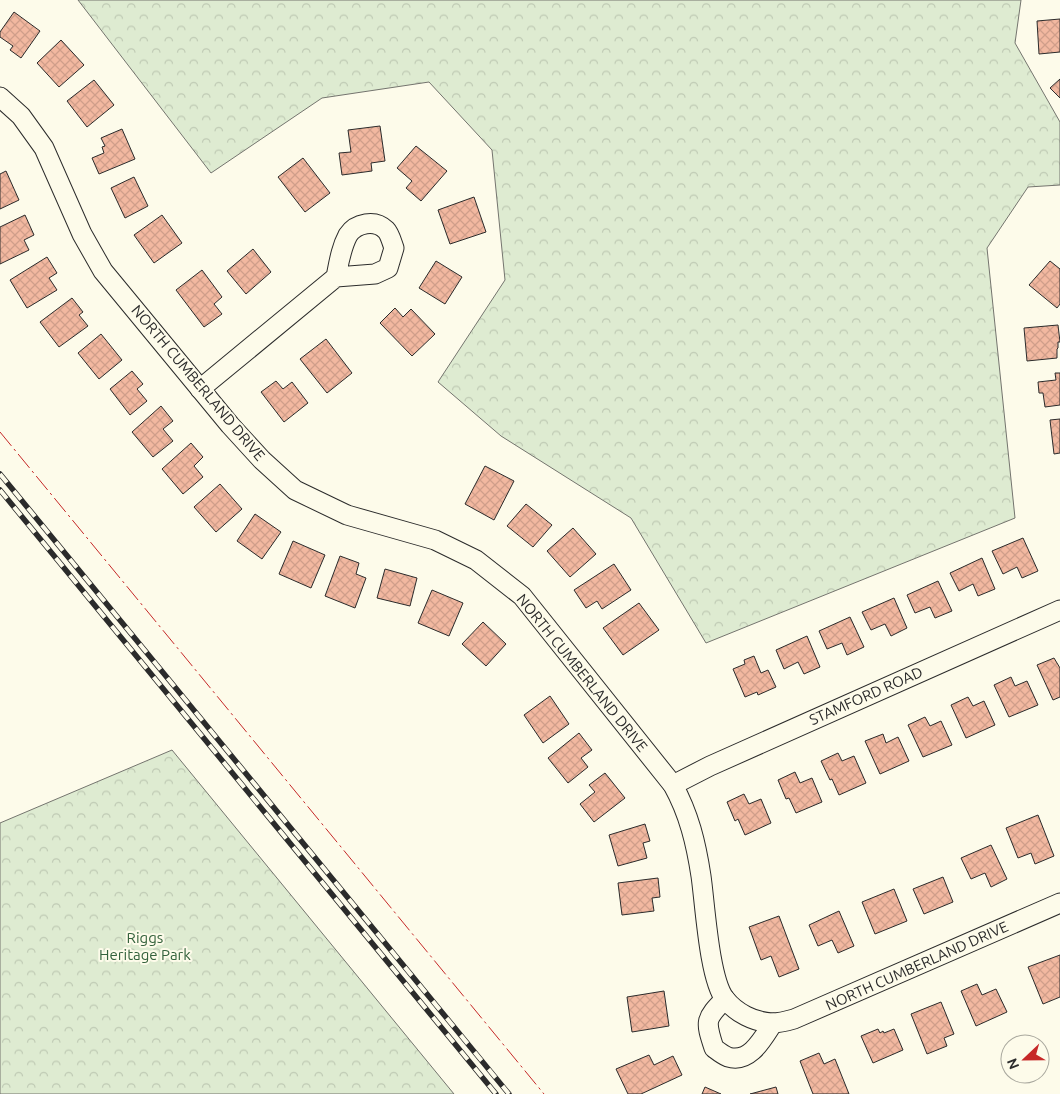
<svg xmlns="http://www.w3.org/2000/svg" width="1060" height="1094" viewBox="0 0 1060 1094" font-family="Ubuntu,sans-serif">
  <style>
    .forest { fill: url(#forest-crowns); stroke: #74746e }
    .building { fill: url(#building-cross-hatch); stroke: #2b2b2b }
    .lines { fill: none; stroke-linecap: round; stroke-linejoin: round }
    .minor-casing { stroke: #2b2b2b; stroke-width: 21 }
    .minor { stroke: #fdfbea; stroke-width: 19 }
    .rail-casing { stroke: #2b2b2b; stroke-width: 5.5 }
    .rail { stroke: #fdfbea; stroke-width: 4; stroke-dasharray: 11; stroke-linecap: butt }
    .power { stroke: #c62828; stroke-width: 1; stroke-dasharray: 18 4 2.5 4; stroke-linecap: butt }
    .labels { text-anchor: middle; stroke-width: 4; stroke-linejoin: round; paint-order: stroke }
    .street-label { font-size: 15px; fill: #2b2b2b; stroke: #fdfbea }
    .park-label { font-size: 15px; fill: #34623c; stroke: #fdfbea }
  </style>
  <defs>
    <pattern id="forest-crowns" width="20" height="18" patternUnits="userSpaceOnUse" patternTransform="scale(1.25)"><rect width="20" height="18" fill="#deebd1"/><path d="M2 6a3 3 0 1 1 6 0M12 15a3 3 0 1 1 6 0" fill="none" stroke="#bfcab4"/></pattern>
    <pattern id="building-cross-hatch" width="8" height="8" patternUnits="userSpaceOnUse" patternTransform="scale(1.25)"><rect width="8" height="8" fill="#f2b8a0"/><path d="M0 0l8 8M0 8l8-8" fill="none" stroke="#d09e8a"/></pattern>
  </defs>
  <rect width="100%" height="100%" fill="#fdfbea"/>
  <g class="forest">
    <polygon points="78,0 1021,0 1015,43 1060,122 1060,185 1028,187 987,248 1015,518 706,643 631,518 501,436 438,382 505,280 492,150 429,82 322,98 211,173"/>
    <polygon points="172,750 454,1094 0,1094 0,823"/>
  </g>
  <g class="building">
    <polygon points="14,12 40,31 21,58 10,50 13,46 0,37 0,32"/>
    <polygon points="1060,19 1060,52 1039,54 1037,21"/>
    <polygon points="61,40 84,65 59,87 37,63"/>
    <polygon points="1060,79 1060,98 1050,88"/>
    <polygon points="94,80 114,105 87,127 67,101"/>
    <polygon points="380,126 385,161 371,163 372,171 342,175 339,153 351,152 348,130"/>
    <polygon points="122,129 135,159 99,174 92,158 104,153 102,147 105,146 101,138"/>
    <polygon points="416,146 447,171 421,201 406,188 412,181 397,168"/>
    <polygon points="303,158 330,193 305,212 278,177"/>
    <polygon points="6,171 19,200 0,209 0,174"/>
    <polygon points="134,177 148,206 125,218 111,188"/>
    <polygon points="474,197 486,232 450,244 438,210"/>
    <polygon points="25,215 34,235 24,240 29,250 0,264 0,227"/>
    <polygon points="162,215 182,243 154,263 134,235"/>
    <polygon points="253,249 271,272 246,294 227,271"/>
    <polygon points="47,257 57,273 49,278 57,290 27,308 10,280"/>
    <polygon points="436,261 462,277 445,304 419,288"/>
    <polygon points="1050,261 1060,269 1060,304 1057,308 1029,285"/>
    <polygon points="202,270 222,297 214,304 222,314 204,327 176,290"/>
    <polygon points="72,298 83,312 79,315 88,326 59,347 40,322"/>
    <polygon points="395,308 403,317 411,309 435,334 412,356 380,323"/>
    <polygon points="1058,325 1060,342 1058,342 1058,348 1057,349 1057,358 1027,361 1024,328"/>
    <polygon points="101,334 122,360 99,379 78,353"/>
    <polygon points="326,339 352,373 327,393 300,359"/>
    <polygon points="132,371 143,384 137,389 147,401 130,415 110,389"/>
    <polygon points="1055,373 1060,373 1060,405 1045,407 1043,393 1039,393 1038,382 1056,380"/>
    <polygon points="276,381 283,389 292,382 308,403 284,422 261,392"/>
    <polygon points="161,406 173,421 163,429 173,441 153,457 132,432"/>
    <polygon points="1060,419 1060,453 1054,454 1050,420"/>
    <polygon points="191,443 203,457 194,466 203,477 183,494 162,469"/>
    <polygon points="485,466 514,481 494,520 465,504"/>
    <polygon points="220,484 242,509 216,532 194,507"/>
    <polygon points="526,504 552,525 533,547 507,526"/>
    <polygon points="255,514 281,532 262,559 237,541"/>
    <polygon points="573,528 596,554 570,577 547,551"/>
    <polygon points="1023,538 1038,571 1022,578 1017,567 1003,574 992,551"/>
    <polygon points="293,541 325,555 311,588 279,574"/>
    <polygon points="340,556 359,563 356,574 366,578 355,608 325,596"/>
    <polygon points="982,558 995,589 978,596 973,584 959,591 950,573"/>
    <polygon points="614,564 631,590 602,609 597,601 586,608 574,590"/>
    <polygon points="385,569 417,578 410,606 377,598"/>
    <polygon points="938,581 952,611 935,618 930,607 915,613 907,595"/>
    <polygon points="432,590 463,603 449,636 418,623"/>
    <polygon points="894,598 907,628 891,636 885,624 871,630 862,612"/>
    <polygon points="639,603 659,630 623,655 603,628"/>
    <polygon points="850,617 864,647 847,655 842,643 827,649 819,631"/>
    <polygon points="483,622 506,644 486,666 462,644"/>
    <polygon points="807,636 820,667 804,674 798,662 784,669 776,650"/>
    <polygon points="754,656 761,673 768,670 776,687 758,695 757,692 745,697 733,669 745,664 744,660"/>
    <polygon points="1054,658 1060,668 1060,697 1053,700 1037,665"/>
    <polygon points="1011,677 1015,686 1027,681 1038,705 1009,717 994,685"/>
    <polygon points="550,696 569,724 543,743 524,715"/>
    <polygon points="968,697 973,706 984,701 995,725 966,738 951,705"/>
    <polygon points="925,717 930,726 941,721 952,745 923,757 908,725"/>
    <polygon points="579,733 592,750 581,758 588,767 568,783 548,758"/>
    <polygon points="883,734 886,743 898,737 909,761 880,774 865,741"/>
    <polygon points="838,753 842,761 854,756 866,783 839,795 832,779 830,780 821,761"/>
    <polygon points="795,772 800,783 812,778 822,802 796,813 789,798 786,799 778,780"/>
    <polygon points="605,773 625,798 594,822 580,804 595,792 589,785"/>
    <polygon points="744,794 749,804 761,799 771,823 745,835 738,819 735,821 727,802"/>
    <polygon points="1038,815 1054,856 1035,864 1031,853 1018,858 1006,828"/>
    <polygon points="645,824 650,841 643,843 647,858 618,866 609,835"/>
    <polygon points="991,845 1007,879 991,887 985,873 971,879 961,858"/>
    <polygon points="943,877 953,902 924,914 913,889"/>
    <polygon points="658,878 660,897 652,898 654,911 622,915 618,883"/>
    <polygon points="894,889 907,921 875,934 862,902"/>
    <polygon points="839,911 854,946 838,953 832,940 818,946 809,925"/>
    <polygon points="779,916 799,969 779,977 771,956 761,960 749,927"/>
    <polygon points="1060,955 1060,997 1043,1004 1028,967"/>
    <polygon points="977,984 982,995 996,989 1007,1012 976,1026 961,991"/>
    <polygon points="664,991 669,1026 632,1032 627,997"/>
    <polygon points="941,1002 954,1034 944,1038 947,1046 927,1054 911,1014"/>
    <polygon points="878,1029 880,1033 883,1031 884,1033 894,1029 903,1050 873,1063 861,1036"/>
    <polygon points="819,1053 824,1064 835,1059 849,1094 813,1094 800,1061"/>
    <polygon points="649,1055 654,1065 673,1056 682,1075 641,1094 628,1094 616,1069"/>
    <polygon points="705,1087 721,1094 702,1094"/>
    <polygon points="776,1087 778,1094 750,1094"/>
  </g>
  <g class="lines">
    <defs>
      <g id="minor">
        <path d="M0,97l21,19 23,32 38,86 21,37 127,154 32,35 33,30 52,25 88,25 41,20 46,36 151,189c16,29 23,58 28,91 4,27 8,103 24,123 11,14 29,23 47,24 7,0 15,-2 22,-4l266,-116"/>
        <path d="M200,389l136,-112c3,-15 5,-29 12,-42 8,-12 27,-16 38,-5 4,4 6,13 8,18l-6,20 -13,6 -39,3"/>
        <polyline points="673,785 710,766 1060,610"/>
        <path d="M725,999c-20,20 -20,22 -11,49 4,3 9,7 14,9 22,7 35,-19 45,-34"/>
      </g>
    </defs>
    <use href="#minor" class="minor-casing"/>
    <use href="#minor" class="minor"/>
    <defs>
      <g id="rail">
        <polyline points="0,474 509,1094"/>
        <polyline points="0,490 496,1094"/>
      </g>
    </defs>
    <use href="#rail" class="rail-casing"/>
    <use href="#rail" class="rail"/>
    <polyline class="power" points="0,432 544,1094"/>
  </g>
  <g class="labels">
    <g class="street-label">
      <text transform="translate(198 383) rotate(50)" y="5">NORTH CUMBERLAND DRIVE</text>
      <text transform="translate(582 673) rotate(51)" y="5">NORTH CUMBERLAND DRIVE</text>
      <text transform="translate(866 696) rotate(-24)" y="5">STAMFORD ROAD</text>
      <text transform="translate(917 966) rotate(-24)" y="5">NORTH CUMBERLAND DRIVE</text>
    </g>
    <g class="park-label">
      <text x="145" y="943">Riggs<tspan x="145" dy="17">Heritage Park</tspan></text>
    </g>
  </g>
  <g transform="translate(1025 1059) rotate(248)"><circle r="24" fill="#fdfbea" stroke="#a9a89e"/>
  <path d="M0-4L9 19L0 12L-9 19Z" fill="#c62828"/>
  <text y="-8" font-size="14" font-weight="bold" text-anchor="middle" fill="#2b2b2b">N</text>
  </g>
</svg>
